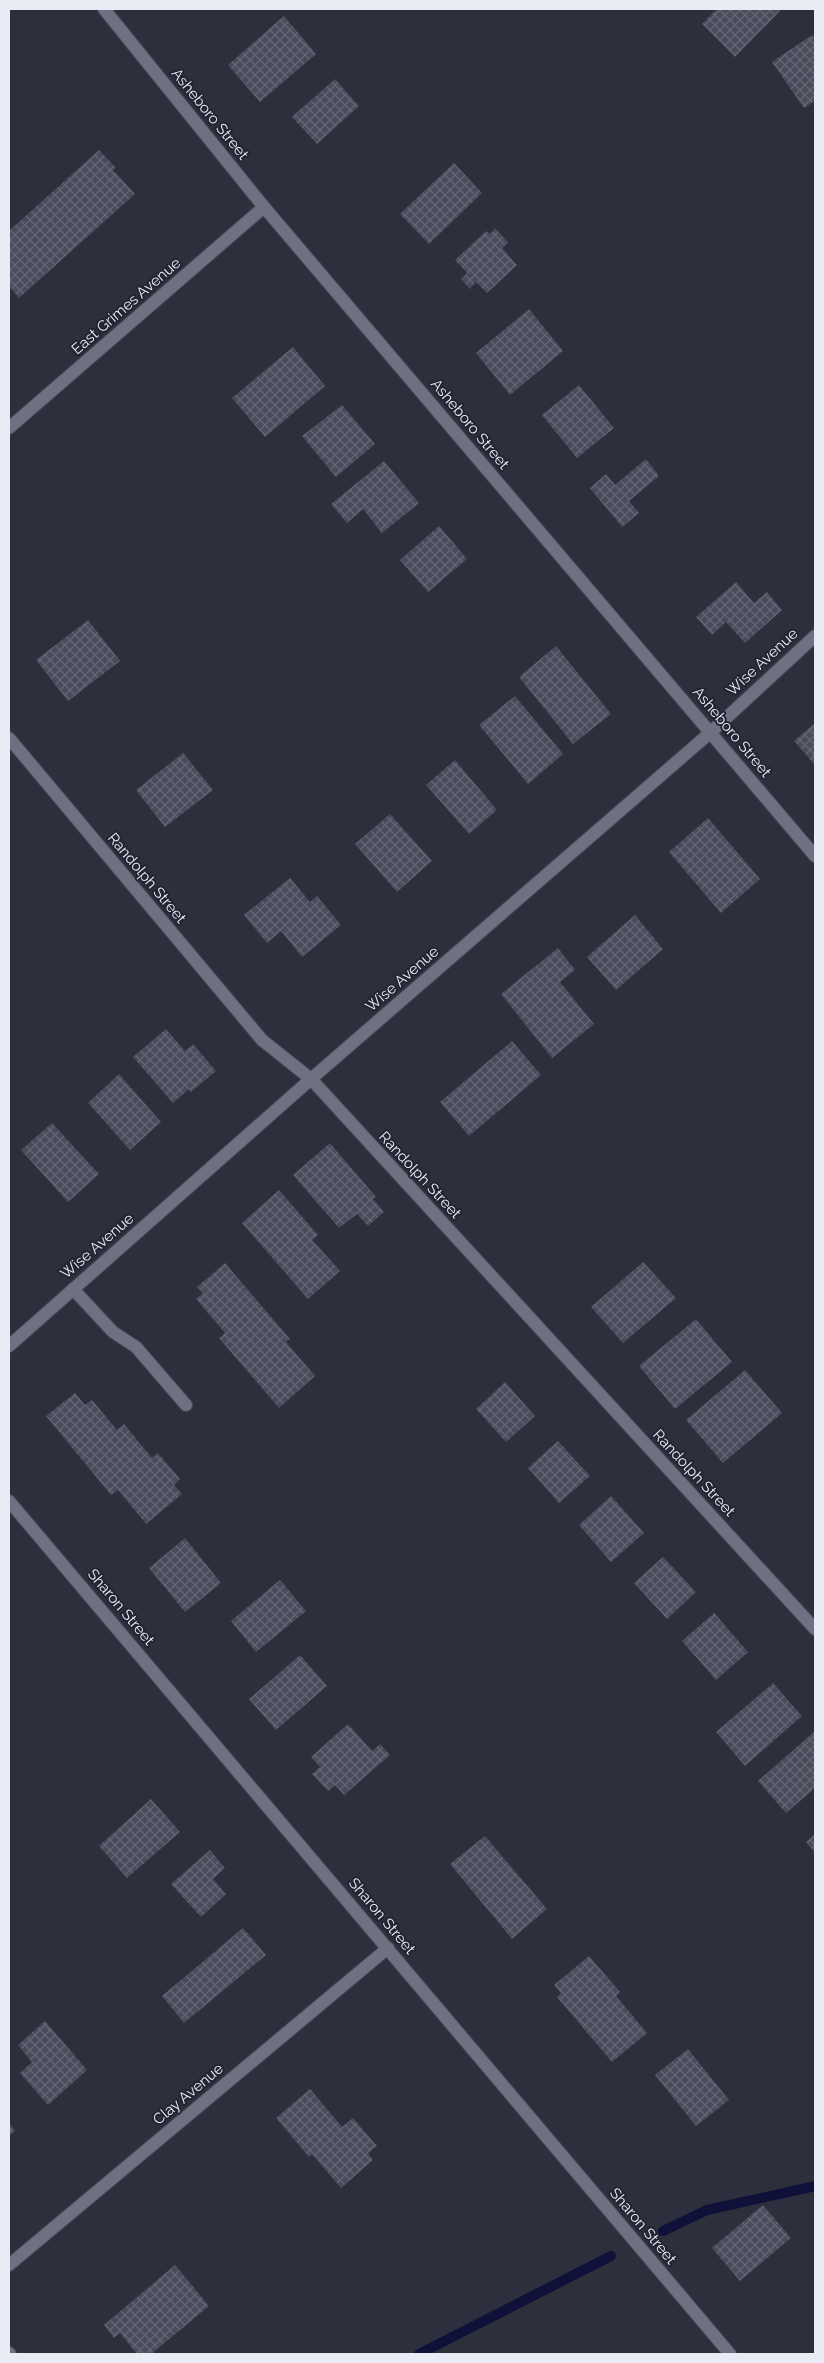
<svg xmlns="http://www.w3.org/2000/svg" width="824" height="2363" viewBox="0 0 824 2363" font-family="Raleway,sans-serif">
  <style>
    .lines { fill: none; stroke-linecap: round; stroke-linejoin: round }
    .stream { stroke: #101139; stroke-width: 10 }
    .building { fill: url(#building-cross-hatch) }
    .lane-casing { stroke: #484a55; stroke-width: 14 }
    .street-casing { stroke: #484a55; stroke-width: 14 }
    .lane { stroke: #6e7181; stroke-width: 12 }
    .street { stroke: #6e7181; stroke-width: 12 }
    .labels { text-anchor: middle; stroke-width: 4; stroke-linejoin: round; paint-order: stroke }
    .street-label { font-size: 15px; fill: #eaecf5; stroke: #232532 }
  </style>
  <defs>
    <pattern id="building-cross-hatch" width="8" height="8" patternUnits="userSpaceOnUse" patternTransform="scale(1.25)"><rect width="8" height="8" fill="#494c5b"/><path d="M0 0l8 8M0 8l8-8" fill="none" stroke="#636673"/></pattern>
  </defs>
  <rect width="100%" height="100%" fill="#2d2f3d"/>
  <g class="lines">
    <g class="stream">
      <polyline points="663,2231 707,2210 815,2186"/>
      <polyline points="419,2354 611,2256"/>
    </g>
  </g>
  <g class="building">
    <polygon points="717,9 778,9 780,11 735,57 702,24"/>
    <polygon points="284,16 316,54 260,102 228,65"/>
    <polygon points="812,35 815,39 815,101 804,108 772,62"/>
    <polygon points="335,79 359,106 317,144 292,117"/>
    <polygon points="99,150 116,168 113,170 135,194 19,298 9,286 9,231"/>
    <polygon points="454,163 482,193 429,244 400,214"/>
    <polygon points="495,228 508,242 502,248 517,265 487,293 476,282 470,289 461,279 467,273 455,260 486,231 490,234"/>
    <polygon points="529,309 563,351 510,395 476,353"/>
    <polygon points="293,347 325,386 265,437 232,398"/>
    <polygon points="579,385 614,428 577,458 542,415"/>
    <polygon points="342,405 375,444 336,477 302,436"/>
    <polygon points="646,459 659,476 629,501 639,513 622,527 590,488 606,474 615,485"/>
    <polygon points="384,461 419,503 382,533 363,509 347,523 331,504"/>
    <polygon points="439,526 467,559 428,592 400,560"/>
    <polygon points="736,582 754,603 767,592 782,610 745,643 726,622 712,635 696,617"/>
    <polygon points="88,620 120,661 68,701 36,660"/>
    <polygon points="556,646 611,714 573,744 519,677"/>
    <polygon points="515,696 563,754 528,784 479,725"/>
    <polygon points="815,723 815,765 794,741"/>
    <polygon points="183,753 213,790 165,827 136,790"/>
    <polygon points="455,760 497,810 469,834 426,785"/>
    <polygon points="390,814 432,861 397,892 355,844"/>
    <polygon points="708,818 760,879 721,913 669,852"/>
    <polygon points="290,878 310,902 317,896 341,925 302,957 281,931 267,943 244,915"/>
    <polygon points="635,915 663,949 616,990 587,957"/>
    <polygon points="558,948 575,970 560,982 594,1024 552,1058 501,994"/>
    <polygon points="166,1029 185,1051 193,1044 216,1071 191,1092 189,1089 173,1103 133,1057"/>
    <polygon points="512,1041 541,1075 469,1136 440,1102"/>
    <polygon points="119,1074 161,1122 130,1150 88,1103"/>
    <polygon points="52,1123 99,1174 68,1202 21,1150"/>
    <polygon points="330,1143 376,1197 373,1199 384,1212 368,1226 357,1214 339,1228 293,1175"/>
    <polygon points="279,1190 318,1235 312,1240 340,1271 308,1299 242,1223"/>
    <polygon points="643,1262 676,1298 623,1343 591,1307"/>
    <polygon points="225,1263 290,1339 286,1342 315,1376 279,1408 219,1338 225,1333 196,1299 203,1293 197,1287"/>
    <polygon points="696,1319 732,1362 675,1409 639,1366"/>
    <polygon points="745,1370 782,1413 723,1463 686,1420"/>
    <polygon points="505,1382 535,1416 506,1442 476,1409"/>
    <polygon points="75,1393 85,1405 92,1400 117,1430 124,1424 152,1458 158,1453 180,1479 174,1485 182,1494 146,1524 118,1490 111,1495 46,1416"/>
    <polygon points="558,1441 590,1476 559,1503 528,1468"/>
    <polygon points="611,1496 644,1533 611,1562 579,1525"/>
    <polygon points="185,1538 221,1583 185,1612 149,1568"/>
    <polygon points="663,1557 696,1592 667,1619 634,1583"/>
    <polygon points="280,1580 306,1611 256,1652 231,1621"/>
    <polygon points="714,1613 748,1652 716,1680 682,1641"/>
    <polygon points="300,1655 327,1686 276,1730 249,1699"/>
    <polygon points="773,1683 802,1716 745,1766 716,1732"/>
    <polygon points="348,1724 372,1751 380,1744 390,1755 344,1795 335,1785 328,1791 312,1774 320,1767 311,1757"/>
    <polygon points="815,1731 815,1788 786,1813 758,1781"/>
    <polygon points="151,1799 180,1832 127,1878 99,1846"/>
    <polygon points="815,1834 815,1853 806,1842"/>
    <polygon points="485,1836 547,1909 512,1939 450,1864"/>
    <polygon points="210,1850 225,1868 213,1879 226,1894 201,1917 171,1884"/>
    <polygon points="243,1928 266,1955 184,2023 162,1996"/>
    <polygon points="589,1956 620,1992 616,1996 647,2033 612,2062 557,1997 561,1993 554,1985"/>
    <polygon points="45,2021 87,2070 48,2105 20,2073 32,2062 18,2045"/>
    <polygon points="688,2049 729,2100 696,2126 655,2075"/>
    <polygon points="310,2089 342,2127 353,2118 377,2146 368,2153 373,2160 341,2188 312,2154 309,2157 276,2118"/>
    <polygon points="9,2123 15,2131 9,2136"/>
    <polygon points="763,2205 791,2238 740,2281 712,2248"/>
    <polygon points="175,2265 209,2306 151,2354 137,2354 120,2333 114,2338 104,2325"/>
  </g>
  <g class="lines">
    <defs>
      <polyline id="lane" points="73,1289 113,1332 136,1347 186,1405"/>
      <g id="street">
        <polyline points="104,9 264,207 815,856"/>
        <polyline points="9,428 264,207"/>
        <polyline points="9,738 262,1040 311,1079 815,1629"/>
        <polyline points="9,1346 311,1079 711,732 815,636"/>
        <polyline points="9,1501 730,2354"/>
        <polyline points="9,2265 388,1948"/>
        <polyline points="9,2353 10,2354"/>
      </g>
    </defs>
    <use href="#lane" class="lane-casing"/>
    <use href="#street" class="street-casing"/>
    <use href="#lane" class="lane"/>
    <use href="#street" class="street"/>
  </g>
  <g class="labels">
    <g class="street-label">
      <text transform="translate(210 114) rotate(51)" y="5">Asheboro Street</text>
      <text transform="translate(126 306) rotate(-41)" y="5">East Grimes Avenue</text>
      <text transform="translate(470 424) rotate(50)" y="5">Asheboro Street</text>
      <text transform="translate(762 662) rotate(-43)" y="5">Wise Avenue</text>
      <text transform="translate(732 732) rotate(50)" y="5">Asheboro Street</text>
      <text transform="translate(147 878) rotate(50)" y="5">Randolph Street</text>
      <text transform="translate(402 979) rotate(-41)" y="5">Wise Avenue</text>
      <text transform="translate(420 1175) rotate(47)" y="5">Randolph Street</text>
      <text transform="translate(97 1246) rotate(-41)" y="5">Wise Avenue</text>
      <text transform="translate(694 1473) rotate(47)" y="5">Randolph Street</text>
      <text transform="translate(121 1607) rotate(50)" y="5">Sharon Street</text>
      <text transform="translate(382 1916) rotate(50)" y="5">Sharon Street</text>
      <text transform="translate(188 2094) rotate(-40)" y="5">Clay Avenue</text>
      <text transform="translate(643 2226) rotate(50)" y="5">Sharon Street</text>
    </g>
  </g>
  <rect width="824" height="2363" fill="none" stroke="#eaecf5" stroke-width="20"/>
</svg>
